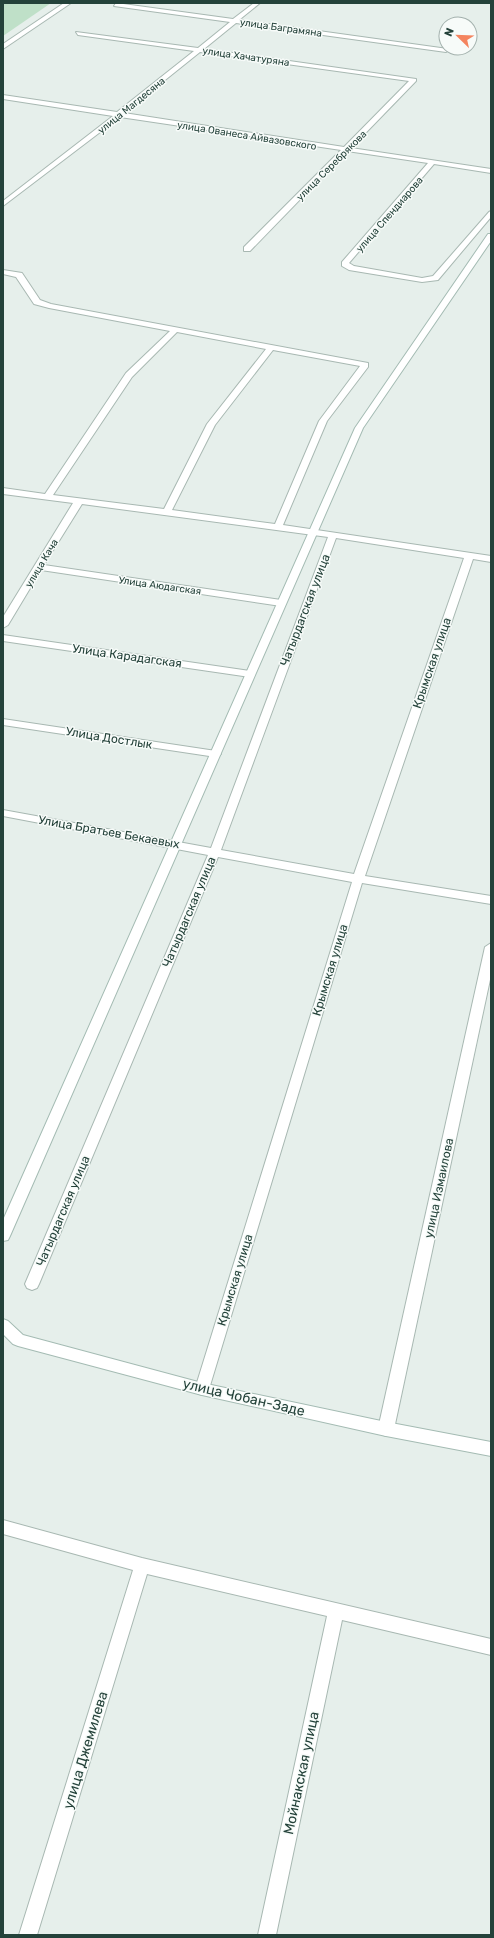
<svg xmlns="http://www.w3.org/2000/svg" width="494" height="1938" viewBox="0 0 494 1938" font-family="Rubik,sans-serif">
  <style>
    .green { fill: #bfe0c8 }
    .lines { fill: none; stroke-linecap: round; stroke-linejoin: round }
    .street-casing { stroke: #a8b8b2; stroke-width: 2 }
    .secondary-casing { stroke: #a4bbb3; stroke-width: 2 }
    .street { fill: #fff; fill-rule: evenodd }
    .secondary { fill: #fff; fill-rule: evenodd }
    .labels { text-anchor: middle; stroke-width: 3; stroke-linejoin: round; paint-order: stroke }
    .far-street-label { font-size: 10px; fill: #24423a; stroke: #f7fbf9 }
    .street-label { font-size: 12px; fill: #24423a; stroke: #f7fbf9 }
    .near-street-label { font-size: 14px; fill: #24423a; stroke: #f7fbf9 }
  </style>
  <rect width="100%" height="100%" fill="#e6efeb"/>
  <polygon class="green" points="3,3 51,3 3,36"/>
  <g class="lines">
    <defs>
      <g id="street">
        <polygon points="64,3 71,3 3,49 3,44"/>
        <path d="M116,3l117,16 21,-16h6l-21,17 209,29 1,1 -3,2 -210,-29 -32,26 212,30v2l-65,67 140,21v4l-57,-9 -85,99 5,3 68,12 11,-2 56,-64 2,-1v6l-53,63 -16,2 -73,-12 -7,-4v-4l86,-99 -81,-12 -97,100h-6v-4l97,-97 -221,-33 -117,89v-5l110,-85 -110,-17v-4l114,17 77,-61 -116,-16 -2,-3 122,16 32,-26 -116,-16zM200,52l209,29 -65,66 -220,-34z"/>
        <path d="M3,270l19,3 18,27 11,4 317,59v4l-41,54 -44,104 208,31v6l-18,-3 -108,317 126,20v8l-129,-21 -153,506 -2,4 -5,2 -5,-2 -2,-4 157,-507 -134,-25 -179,427 -2,4 -5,2 -5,-2 -2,-4 183,-429 -205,-39v-6l208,38 117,-311 -246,-33 -38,61 237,35 5,3 -5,3 -240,-36 -33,55 -5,3v-11l70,-114 -70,-9v-6l42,6 81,-121 44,-42 -121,-23 -15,-4 -18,-27 -13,-3zM177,332l89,17 -59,75 -43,85 -111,-14 79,-118zM273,350l87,16 -41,55 -44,103 -103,-14 43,-85zM336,538l128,20 -110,316 -133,-24z"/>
        <polygon points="3,635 250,671 255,674 250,677 3,641"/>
        <polygon points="3,719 216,751 221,754 216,757 3,725"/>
        <polygon points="491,943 491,975 394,1429 391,1434 386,1436 381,1434 378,1429 485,947"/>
        <polygon points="3,1520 142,1558 491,1639 491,1655 342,1620 276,1935 258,1935 327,1616 147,1574 37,1935 19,1935 133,1570 3,1534"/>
      </g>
      <g id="secondary">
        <polygon points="488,234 491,234 491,241 363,428 10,1236 8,1240 3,1241 3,1220 355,428"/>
        <polygon points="3,1319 8,1321 23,1335 202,1383 386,1422 491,1442 491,1456 386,1436 202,1395 18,1346 13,1344 3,1334"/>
      </g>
    </defs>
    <use href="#street" class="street-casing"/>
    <use href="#secondary" class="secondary-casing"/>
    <use href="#street" class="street"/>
    <use href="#secondary" class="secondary"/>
  </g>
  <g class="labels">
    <g class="far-street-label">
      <text transform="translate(281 27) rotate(8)" y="4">улица Баграмяна</text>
      <text transform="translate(246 56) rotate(8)" y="4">улица Хачатуряна</text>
      <text transform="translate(131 105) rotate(-39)" y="4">улица Магдесяна</text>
      <text transform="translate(247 135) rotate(9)" y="4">улица Ованеса Айвазовского</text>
      <text transform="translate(331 165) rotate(-45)" y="4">улица Серебрякова</text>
      <text transform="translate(389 214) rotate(-49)" y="4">улица Спендиарова</text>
      <text transform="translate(41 563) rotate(-59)" y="4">улица Кача</text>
      <text transform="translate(160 585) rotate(8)" y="4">Улица Аюдагская</text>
    </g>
    <g class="street-label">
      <text transform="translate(305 610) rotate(-69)" y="4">Чатырдагская улица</text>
      <text transform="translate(127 656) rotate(8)" y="4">Улица Карадагская</text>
      <text transform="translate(432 663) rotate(-71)" y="4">Крымская улица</text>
      <text transform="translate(109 738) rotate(9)" y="4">Улица Достлык</text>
      <text transform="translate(109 832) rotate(10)" y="4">Улица Братьев Бекаевых</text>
      <text transform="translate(189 912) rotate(-67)" y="4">Чатырдагская улица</text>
      <text transform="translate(330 970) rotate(-73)" y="4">Крымская улица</text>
      <text transform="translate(439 1188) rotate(-78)" y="4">улица Измаилова</text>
      <text transform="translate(63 1211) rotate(-67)" y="4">Чатырдагская улица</text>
      <text transform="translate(235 1280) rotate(-73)" y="4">Крымская улица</text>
    </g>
    <g class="near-street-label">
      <text transform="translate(244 1397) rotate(13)" y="5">улица Чобан-Заде</text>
      <text transform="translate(85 1750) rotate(-73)" y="5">улица Джемилева</text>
      <text transform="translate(301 1773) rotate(-78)" y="5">Мойнакская улица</text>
    </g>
  </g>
  <rect width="494" height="1938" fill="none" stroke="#24423a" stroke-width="8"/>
  <g transform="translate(458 36) rotate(293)"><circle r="19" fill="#f7fbf9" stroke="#a3b1ad"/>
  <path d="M0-3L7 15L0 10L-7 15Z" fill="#f4845f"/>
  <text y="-6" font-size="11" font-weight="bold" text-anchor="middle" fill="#24423a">N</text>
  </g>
</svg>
